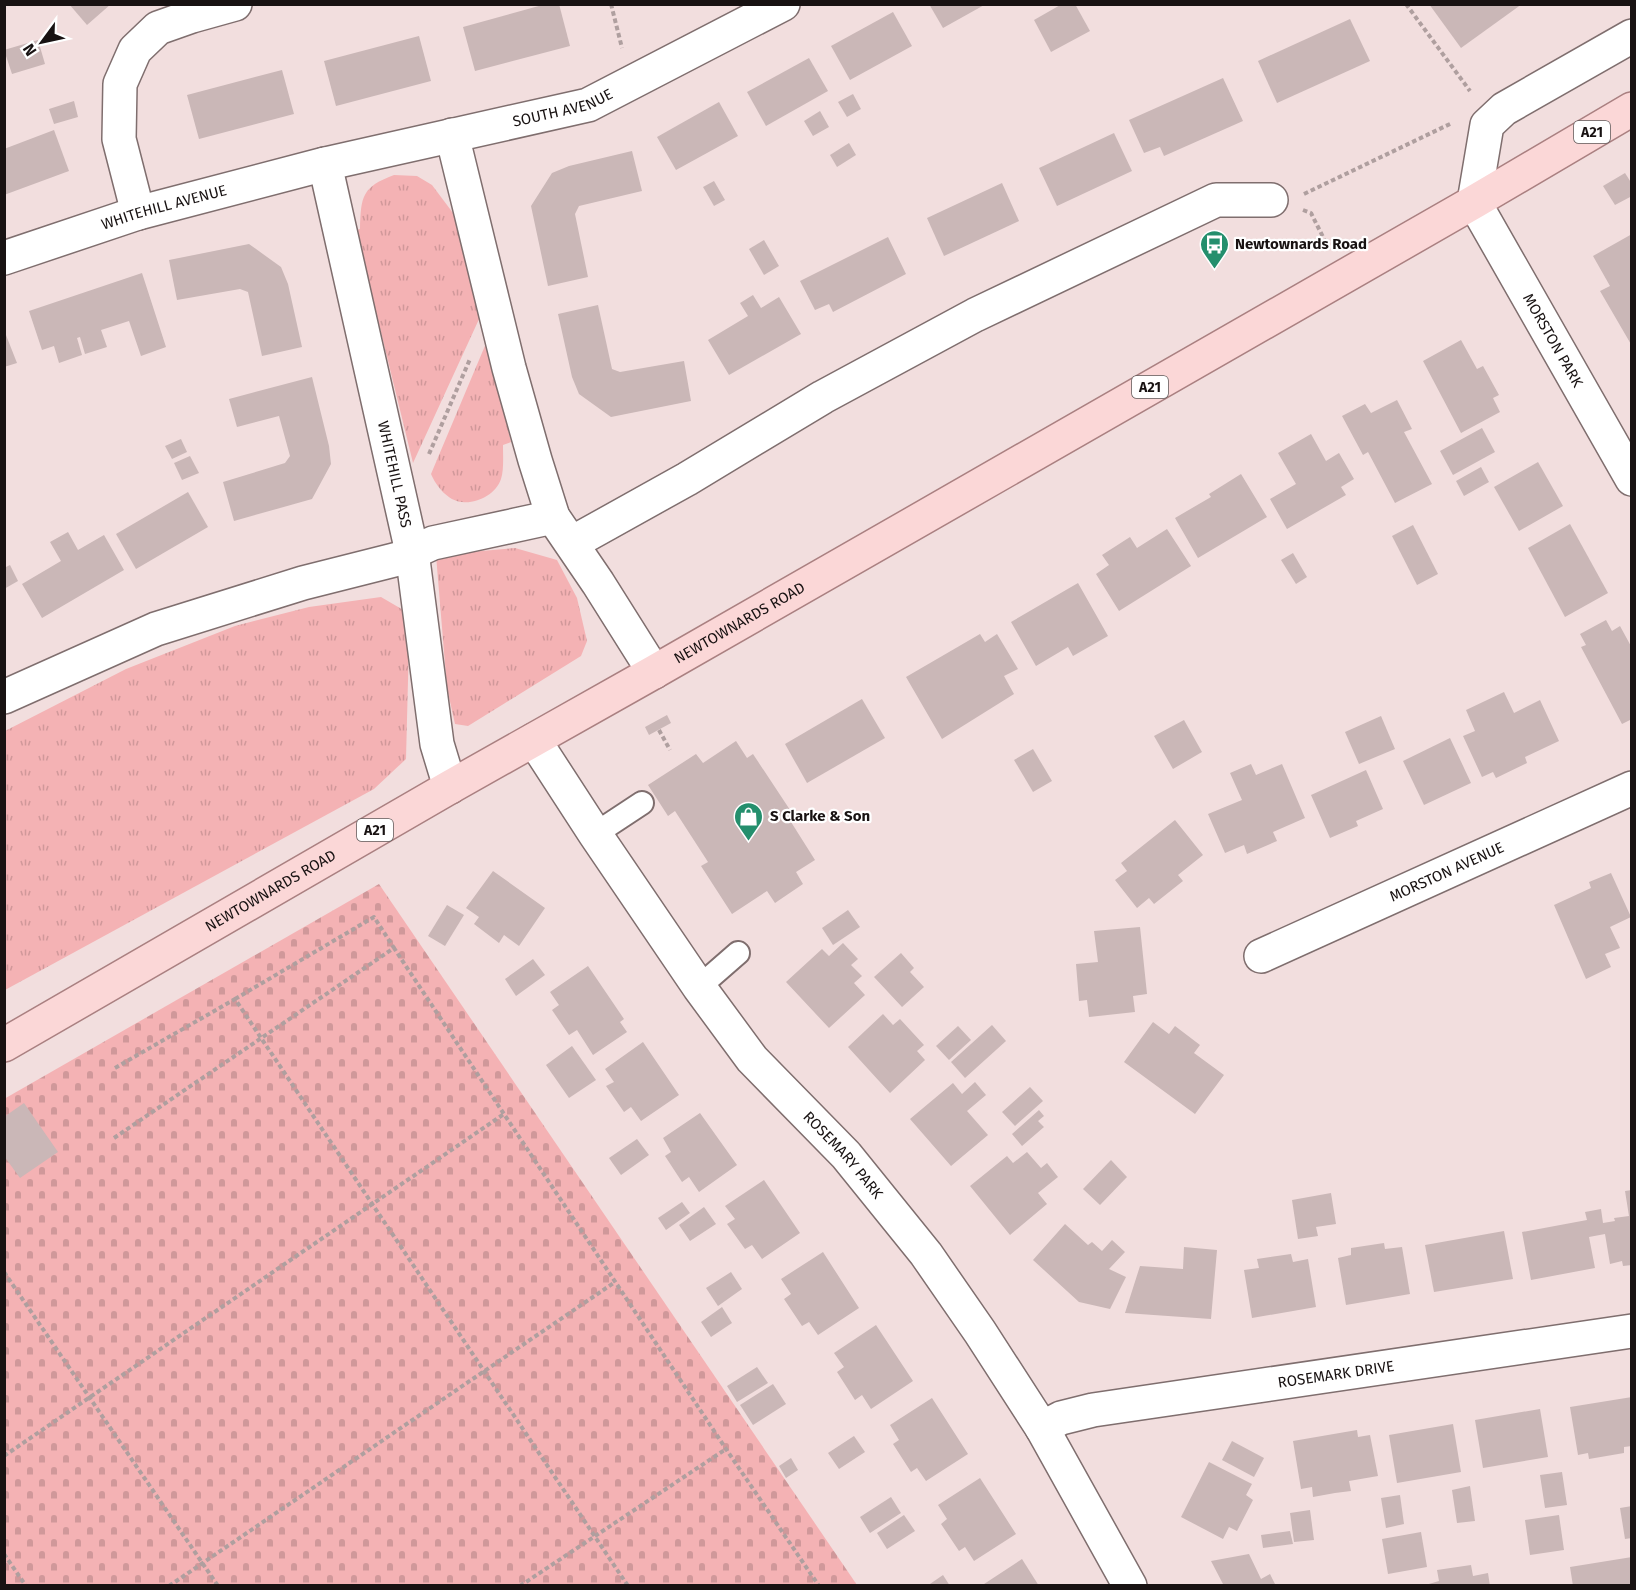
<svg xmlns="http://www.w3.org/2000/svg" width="1636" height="1590" viewBox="0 0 1636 1590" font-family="'Fira Sans',sans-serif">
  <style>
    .grass { fill: url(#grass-tufts) }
    .cemetery { fill: url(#cemetery-stones) }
    .building { fill: #cab7b7 }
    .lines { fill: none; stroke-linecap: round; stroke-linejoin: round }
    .service-casing { stroke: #7f6e6e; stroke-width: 26 }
    .minor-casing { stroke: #7f6e6e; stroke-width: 36 }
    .primary-casing { stroke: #aa8081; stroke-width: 36 }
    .path { stroke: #af9f9f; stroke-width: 4; stroke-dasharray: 4.5 3; stroke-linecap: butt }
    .service { stroke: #fff; stroke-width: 22 }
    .minor { stroke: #fff; stroke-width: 33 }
    .primary { stroke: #fbd7d7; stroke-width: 33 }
    .labels { text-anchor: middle; stroke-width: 4.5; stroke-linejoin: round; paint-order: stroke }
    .shield { fill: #fff; stroke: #5d5959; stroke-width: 1.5 }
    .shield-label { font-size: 14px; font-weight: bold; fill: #181212 }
    .street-label { font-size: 15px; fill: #181212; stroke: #fff }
    .poi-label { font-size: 15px; font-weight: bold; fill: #181212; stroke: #fff; text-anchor: start }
  </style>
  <defs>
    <pattern id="grass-tufts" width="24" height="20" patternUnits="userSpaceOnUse" patternTransform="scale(1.5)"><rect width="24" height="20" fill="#f4b2b4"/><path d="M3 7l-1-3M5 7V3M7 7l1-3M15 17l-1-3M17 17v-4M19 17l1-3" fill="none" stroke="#d0989a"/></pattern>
    <pattern id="cemetery-stones" width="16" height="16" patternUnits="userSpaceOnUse" patternTransform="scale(1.5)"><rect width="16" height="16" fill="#f4b2b4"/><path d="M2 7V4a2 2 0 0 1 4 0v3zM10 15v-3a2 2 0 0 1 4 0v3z" fill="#d0989a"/></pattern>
  </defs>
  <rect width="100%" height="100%" fill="#f2dede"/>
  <g class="grass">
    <path d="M394,175l23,1 15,9 24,32 24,100 -67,146 -57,-233 4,-1c1,-33 2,-42 34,-54z"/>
    <path d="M487,341l24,101 -8,3c0,10 1,25 -2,34 -5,15 -24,25 -39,23 -14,-1 -26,-16 -31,-28z"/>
    <polygon points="515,548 557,560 577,598 587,641 581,656 468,726 455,724 447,688 436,555"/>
    <polygon points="381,597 405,611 409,641 406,759 374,789 5,990 5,731 126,669 235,626 309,607"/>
  </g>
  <polygon class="cemetery" points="379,884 857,1585 5,1585 4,1099"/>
  <g class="building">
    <polygon points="69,4 111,4 87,25"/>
    <polygon points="546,4 559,4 570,46 475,71 463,27"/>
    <polygon points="929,4 986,4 943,28"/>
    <polygon points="1062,4 1075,4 1090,31 1051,52 1034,20"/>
    <polygon points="1429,4 1522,4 1461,48"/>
    <polygon points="893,12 912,46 850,80 831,46"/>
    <polygon points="1350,19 1370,61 1277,103 1258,61"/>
    <polygon points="419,36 431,81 336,106 324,61"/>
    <polygon points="38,40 45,64 12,74 4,50"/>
    <polygon points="809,58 828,91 766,126 747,92"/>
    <polygon points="282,70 294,114 199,139 187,95"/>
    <polygon points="1223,78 1243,121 1164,156 1160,147 1144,153 1129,120"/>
    <polygon points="853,94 861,109 847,117 838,102"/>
    <polygon points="74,101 78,117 54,124 49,109"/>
    <polygon points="719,102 738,136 676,170 657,137"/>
    <polygon points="820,111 829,127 813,136 804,121"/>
    <polygon points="54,130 69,171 4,195 4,149"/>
    <polygon points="1114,133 1132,171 1057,206 1039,168"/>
    <polygon points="849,143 856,155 837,167 830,155"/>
    <polygon points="632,151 642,191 579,206 575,214 588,277 548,286 531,206 552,173 569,166"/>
    <polygon points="1625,173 1632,184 1632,196 1615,205 1603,186"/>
    <polygon points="714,181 725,200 714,206 703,187"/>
    <polygon points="1002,183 1019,221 944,256 927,218"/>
    <polygon points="1632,234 1632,346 1600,291 1610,286 1593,256"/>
    <polygon points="888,237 906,274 833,312 829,304 815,310 800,281"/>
    <polygon points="764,240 779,266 764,275 749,249"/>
    <polygon points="249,244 281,267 288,284 302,347 262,356 248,292 240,289 177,300 169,260"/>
    <polygon points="142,273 166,347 141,356 129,321 101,330 107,347 85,354 80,337 77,338 82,355 59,363 54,346 42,350 29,311"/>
    <polygon points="753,295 761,308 779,297 801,334 729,375 708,340 748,316 740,303"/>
    <polygon points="598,305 612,369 620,372 684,361 691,401 611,417 579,394 572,377 558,314"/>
    <polygon points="4,330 17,363 4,367"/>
    <polygon points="1461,340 1477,369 1483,366 1499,395 1493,398 1500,412 1461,433 1423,361"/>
    <polygon points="312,377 329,446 331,464 312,499 234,521 223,482 285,463 290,456 279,416 237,427 229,399"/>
    <polygon points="1397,400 1412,429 1404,432 1432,484 1395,503 1368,452 1363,455 1342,416 1365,404 1371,413"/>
    <polygon points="1482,428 1495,452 1453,475 1440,451"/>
    <polygon points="1311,434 1326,461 1339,453 1354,479 1341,487 1346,495 1287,529 1270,499 1296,484 1278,453"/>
    <polygon points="181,439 187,452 172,459 165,446"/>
    <polygon points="190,456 199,473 182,480 174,463"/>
    <polygon points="1538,462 1563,506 1519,531 1494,487"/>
    <polygon points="1481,467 1489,482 1464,496 1456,481"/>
    <polygon points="1241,474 1267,517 1198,558 1175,518 1211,497 1209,494"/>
    <polygon points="188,492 208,527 136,569 116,534"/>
    <polygon points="1570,524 1608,593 1565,617 1528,548"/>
    <polygon points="1413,525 1438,574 1417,585 1392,536"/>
    <polygon points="1167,529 1191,566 1119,611 1096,574 1109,565 1102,555 1130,537 1137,548"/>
    <polygon points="68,532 78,550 104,535 124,570 42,618 22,584 61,561 50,542"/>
    <polygon points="1293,553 1307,577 1296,584 1281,560"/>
    <polygon points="10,565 18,581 4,589 4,568"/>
    <polygon points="1078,583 1108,636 1073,656 1068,647 1036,666 1011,622"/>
    <polygon points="1606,620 1612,631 1620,626 1632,648 1632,719 1622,724 1581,647 1586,645 1580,634"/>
    <polygon points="980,634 985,642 997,634 1018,669 1004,676 1014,694 942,739 906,677"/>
    <polygon points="1504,692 1514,713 1540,700 1559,741 1525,757 1527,763 1496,778 1493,772 1482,777 1463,736 1475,731 1466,710"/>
    <polygon points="862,699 885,738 807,783 785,744"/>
    <polygon points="667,715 671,723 649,735 645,727"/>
    <polygon points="1381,716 1395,749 1359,764 1345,732"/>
    <polygon points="1184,720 1202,752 1173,769 1154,736"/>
    <polygon points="1450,738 1471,783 1424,805 1403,761"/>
    <polygon points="736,741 747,758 753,754 796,819 791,822 815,860 796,872 803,884 775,903 767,891 732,914 701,866 708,862 675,811 668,816 648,785 696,754 703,763"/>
    <polygon points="1033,749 1052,781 1033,792 1014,760"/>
    <polygon points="1251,764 1256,775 1282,764 1305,818 1273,832 1277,841 1247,854 1244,845 1225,853 1208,814 1242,800 1230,773"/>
    <polygon points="1366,770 1383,809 1356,821 1358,826 1330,838 1311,795"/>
    <polygon points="1175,820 1203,855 1178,875 1183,881 1154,904 1149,898 1137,908 1115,880 1127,871 1121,863"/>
    <polygon points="493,871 545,908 519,946 504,935 499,943 474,924 479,917 466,908"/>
    <polygon points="1611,873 1631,917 1610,927 1620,948 1605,954 1611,967 1586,979 1554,905 1591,888 1589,882"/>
    <polygon points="447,905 464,915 445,946 428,936"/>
    <polygon points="848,910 860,927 833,945 822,928"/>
    <polygon points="1140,927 1147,994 1133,996 1135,1012 1089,1017 1087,1000 1079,1001 1076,964 1098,962 1094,931"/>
    <polygon points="843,943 858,959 851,965 862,976 854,983 865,995 829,1028 786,982 822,949 829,956"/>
    <polygon points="901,953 914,968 910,972 924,987 902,1007 874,977"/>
    <polygon points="533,959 545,975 516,996 505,979"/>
    <polygon points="588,966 624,1019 620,1022 627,1032 593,1055 577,1030 569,1035 552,1010 559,1005 550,992"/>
    <polygon points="883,1014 893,1025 900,1019 924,1045 917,1051 925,1060 890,1093 848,1047"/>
    <polygon points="1153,1022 1169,1034 1175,1026 1200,1045 1194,1053 1224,1075 1195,1114 1124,1062"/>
    <polygon points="992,1025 1006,1041 965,1078 951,1062"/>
    <polygon points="958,1026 971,1040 949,1060 936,1046"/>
    <polygon points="643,1042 679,1095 641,1121 631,1107 624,1112 606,1086 614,1082 605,1069"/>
    <polygon points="572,1046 596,1080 569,1098 546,1065"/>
    <polygon points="975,1082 986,1095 967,1111 988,1135 951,1166 910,1119 953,1083 962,1094"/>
    <polygon points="1030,1087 1043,1101 1015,1126 1002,1112"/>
    <polygon points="24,1103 58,1152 20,1178 4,1156 4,1117"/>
    <polygon points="1039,1110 1044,1116 1038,1121 1044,1127 1022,1146 1012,1134"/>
    <polygon points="700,1113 737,1165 699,1192 689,1177 682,1182 665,1156 671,1152 663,1138"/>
    <polygon points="637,1139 649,1155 621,1175 609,1158"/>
    <polygon points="1027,1152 1041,1168 1047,1163 1058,1177 1038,1193 1047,1204 1010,1235 970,1186 1007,1156 1013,1163"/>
    <polygon points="1111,1160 1127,1177 1100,1205 1083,1189"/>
    <polygon points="764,1180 800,1233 762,1259 752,1245 745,1249 727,1224 735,1219 725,1206"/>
    <polygon points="1632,1190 1632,1265 1623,1266 1622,1261 1610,1264 1605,1234 1589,1237 1595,1268 1531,1280 1522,1232 1587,1220 1585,1212 1601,1209 1603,1223 1615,1221 1614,1218 1629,1216 1625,1191"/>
    <polygon points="1331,1193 1336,1224 1316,1227 1318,1236 1298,1239 1292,1200"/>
    <polygon points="682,1202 690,1213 666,1230 658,1218"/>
    <polygon points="704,1207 716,1224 690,1241 679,1225"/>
    <polygon points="1065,1224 1088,1245 1092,1242 1102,1251 1112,1240 1125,1252 1109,1269 1126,1277 1110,1309 1079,1302 1033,1260"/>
    <polygon points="1504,1231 1513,1279 1434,1292 1425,1245"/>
    <polygon points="1384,1243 1385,1249 1402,1247 1410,1294 1346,1305 1338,1258 1351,1255 1351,1248"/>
    <polygon points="1184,1247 1217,1250 1211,1319 1125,1313 1140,1266 1183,1269"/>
    <polygon points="823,1252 859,1308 818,1335 809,1322 802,1326 784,1299 791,1294 781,1279"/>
    <polygon points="1291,1254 1293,1262 1308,1259 1316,1307 1252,1318 1244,1270 1259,1268 1257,1259"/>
    <polygon points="731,1272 742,1289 718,1306 706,1288"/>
    <polygon points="722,1307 732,1323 711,1337 701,1322"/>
    <polygon points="876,1325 913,1381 871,1409 862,1395 855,1400 837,1372 844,1367 834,1353"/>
    <polygon points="757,1367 768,1383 737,1402 727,1386"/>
    <polygon points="773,1384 786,1404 753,1425 740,1405"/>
    <polygon points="1632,1397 1632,1446 1624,1447 1624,1453 1589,1459 1588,1453 1578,1455 1570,1407"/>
    <polygon points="932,1398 968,1454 926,1481 917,1468 911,1472 893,1444 899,1440 890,1425"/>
    <polygon points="1540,1409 1548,1457 1483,1468 1475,1420"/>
    <polygon points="1453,1424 1461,1472 1397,1483 1389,1435"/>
    <polygon points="1357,1430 1358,1437 1370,1435 1378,1476 1349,1481 1351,1491 1335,1493 1313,1497 1312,1487 1301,1489 1293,1441"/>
    <polygon points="854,1436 865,1452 839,1469 828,1453"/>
    <polygon points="1232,1441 1264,1458 1254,1477 1222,1460"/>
    <polygon points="791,1458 798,1470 786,1478 779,1466"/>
    <polygon points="1209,1462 1252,1484 1246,1495 1253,1500 1237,1531 1229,1527 1223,1539 1181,1517"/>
    <polygon points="1562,1472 1567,1505 1545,1508 1540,1475"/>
    <polygon points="980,1478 1016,1534 974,1561 965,1547 959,1551 941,1524 947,1519 938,1505"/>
    <polygon points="1470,1486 1475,1521 1457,1523 1452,1490"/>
    <polygon points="1400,1495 1404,1524 1386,1528 1381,1498"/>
    <polygon points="891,1497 901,1513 870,1533 860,1517"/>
    <polygon points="1632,1506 1632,1538 1625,1539 1620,1508"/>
    <polygon points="1310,1510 1314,1540 1294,1542 1290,1513"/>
    <polygon points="904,1515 915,1531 887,1549 877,1533"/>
    <polygon points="1559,1515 1564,1550 1530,1555 1525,1520"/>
    <polygon points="1290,1531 1293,1544 1263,1548 1261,1535"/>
    <polygon points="1421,1532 1427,1567 1388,1574 1382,1539"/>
    <polygon points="1249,1554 1261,1579 1270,1574 1276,1586 1219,1586 1223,1584 1211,1561"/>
    <polygon points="1632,1557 1632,1586 1573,1586 1570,1567"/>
    <polygon points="1022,1559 1039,1586 981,1586"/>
    <polygon points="1471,1565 1473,1576 1488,1573 1490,1586 1422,1586 1439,1581 1437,1570"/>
    <polygon points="943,1575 950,1586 927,1586"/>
  </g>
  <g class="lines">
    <defs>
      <g id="service">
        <polyline points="595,834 642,803"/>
        <polyline points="699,987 738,953"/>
      </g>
      <g id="minor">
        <path id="s1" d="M1632,36l-128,73 -17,16 -13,77 158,277"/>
        <polyline points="452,135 509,368 535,460 553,517 598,583 654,672"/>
        <path id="s2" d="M325,164l87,388 25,192 13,43"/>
        <polyline points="138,213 119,139 120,84 135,50 158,28 192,16 235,4"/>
        <path id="s3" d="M4,258l134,-45 187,-49 263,-59 195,-101"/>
        <polyline points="572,543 687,479 823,397 975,315 1216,200 1271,200"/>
        <polyline points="4,697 156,629 303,583 398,559 433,543 553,517"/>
        <path id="s4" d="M534,740l61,94 104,153 53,72 94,96 80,99 54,78 62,96 88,158"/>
        <path id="s5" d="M1261,956l371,-168"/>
        <path id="s6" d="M1042,1428l19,-10 32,-8 539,-79"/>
      </g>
      <g id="primary">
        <path id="s7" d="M4,1045l446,-258 204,-115 820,-470 158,-93"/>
      </g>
    </defs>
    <use href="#service" class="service-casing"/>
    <use href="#minor" class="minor-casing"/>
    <use href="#primary" class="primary-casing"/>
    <g class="path">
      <polyline points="611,4 622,48"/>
      <polyline points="1406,4 1470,91"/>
      <polyline points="1304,194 1452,123"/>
      <polyline points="1303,210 1311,213 1327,245"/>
      <polyline points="429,454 470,359"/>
      <polyline points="659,730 670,750"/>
      <polyline points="235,999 374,917 394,948"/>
      <polyline points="115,1068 235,999 628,1586"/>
      <polyline points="114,1138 394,948 726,1449 819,1586"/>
      <polyline points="4,1272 218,1586"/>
      <polyline points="4,1456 504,1114"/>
      <polyline points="4,1554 26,1586"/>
      <polyline points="169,1586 615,1282"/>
      <polyline points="520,1586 726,1449"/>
    </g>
    <use href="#service" class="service"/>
    <use href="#minor" class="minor"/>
    <use href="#primary" class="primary"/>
  </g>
  <defs>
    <symbol id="bus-pin" viewBox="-11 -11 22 30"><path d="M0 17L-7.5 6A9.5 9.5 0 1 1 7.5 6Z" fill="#248f6d" stroke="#fff"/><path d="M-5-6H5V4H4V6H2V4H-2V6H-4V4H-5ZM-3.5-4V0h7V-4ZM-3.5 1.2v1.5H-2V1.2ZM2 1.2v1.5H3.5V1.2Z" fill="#fff"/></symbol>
    <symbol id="shop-pin" viewBox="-11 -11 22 30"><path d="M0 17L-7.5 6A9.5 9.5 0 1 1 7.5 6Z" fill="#248f6d" stroke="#fff"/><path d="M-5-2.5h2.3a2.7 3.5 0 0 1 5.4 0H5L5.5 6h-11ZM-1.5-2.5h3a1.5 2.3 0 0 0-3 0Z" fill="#fff"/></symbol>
  </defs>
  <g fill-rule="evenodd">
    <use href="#bus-pin" x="1198" y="228" width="33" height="45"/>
    <use href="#shop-pin" x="732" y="800" width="33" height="45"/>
  </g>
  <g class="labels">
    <g class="shield">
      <rect x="1574" y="121" width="36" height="22" rx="4.5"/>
      <rect x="1132" y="376" width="36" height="22" rx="4.5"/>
      <rect x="357" y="819" width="36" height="22" rx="4.5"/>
    </g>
    <g class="shield-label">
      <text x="1592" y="137">A21</text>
      <text x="1150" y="392">A21</text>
      <text x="375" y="835">A21</text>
    </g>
    <g class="street-label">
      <text dy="5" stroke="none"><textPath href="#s3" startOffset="579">SOUTH AVENUE</textPath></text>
      <text dy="5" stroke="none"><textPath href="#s3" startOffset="168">WHITEHILL AVENUE</textPath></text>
      <text dy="5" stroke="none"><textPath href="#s1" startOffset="408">MORSTON PARK</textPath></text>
      <text dy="5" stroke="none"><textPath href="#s2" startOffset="318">WHITEHILL PASS</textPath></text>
      <text dy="5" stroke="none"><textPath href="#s7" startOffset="848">NEWTOWNARDS ROAD</textPath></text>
      <text dy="5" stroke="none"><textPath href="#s5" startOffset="204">MORSTON AVENUE</textPath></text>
      <text dy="5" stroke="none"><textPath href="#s7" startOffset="308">NEWTOWNARDS ROAD</textPath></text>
      <text dy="5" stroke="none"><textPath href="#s4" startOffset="519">ROSEMARY PARK</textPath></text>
      <text dy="5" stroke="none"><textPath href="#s6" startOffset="300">ROSEMARK DRIVE</textPath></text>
    </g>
    <g class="poi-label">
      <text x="1235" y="249">Newtownards Road</text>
      <text x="770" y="821">S Clarke &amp; Son</text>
    </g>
  </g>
  <rect width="1636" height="1590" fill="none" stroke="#181212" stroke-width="12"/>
  <g transform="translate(42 42) rotate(237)" stroke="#ffffff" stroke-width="4.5" paint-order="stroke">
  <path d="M0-4.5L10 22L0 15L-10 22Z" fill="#181212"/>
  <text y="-9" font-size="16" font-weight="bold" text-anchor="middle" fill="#181212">N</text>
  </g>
</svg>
